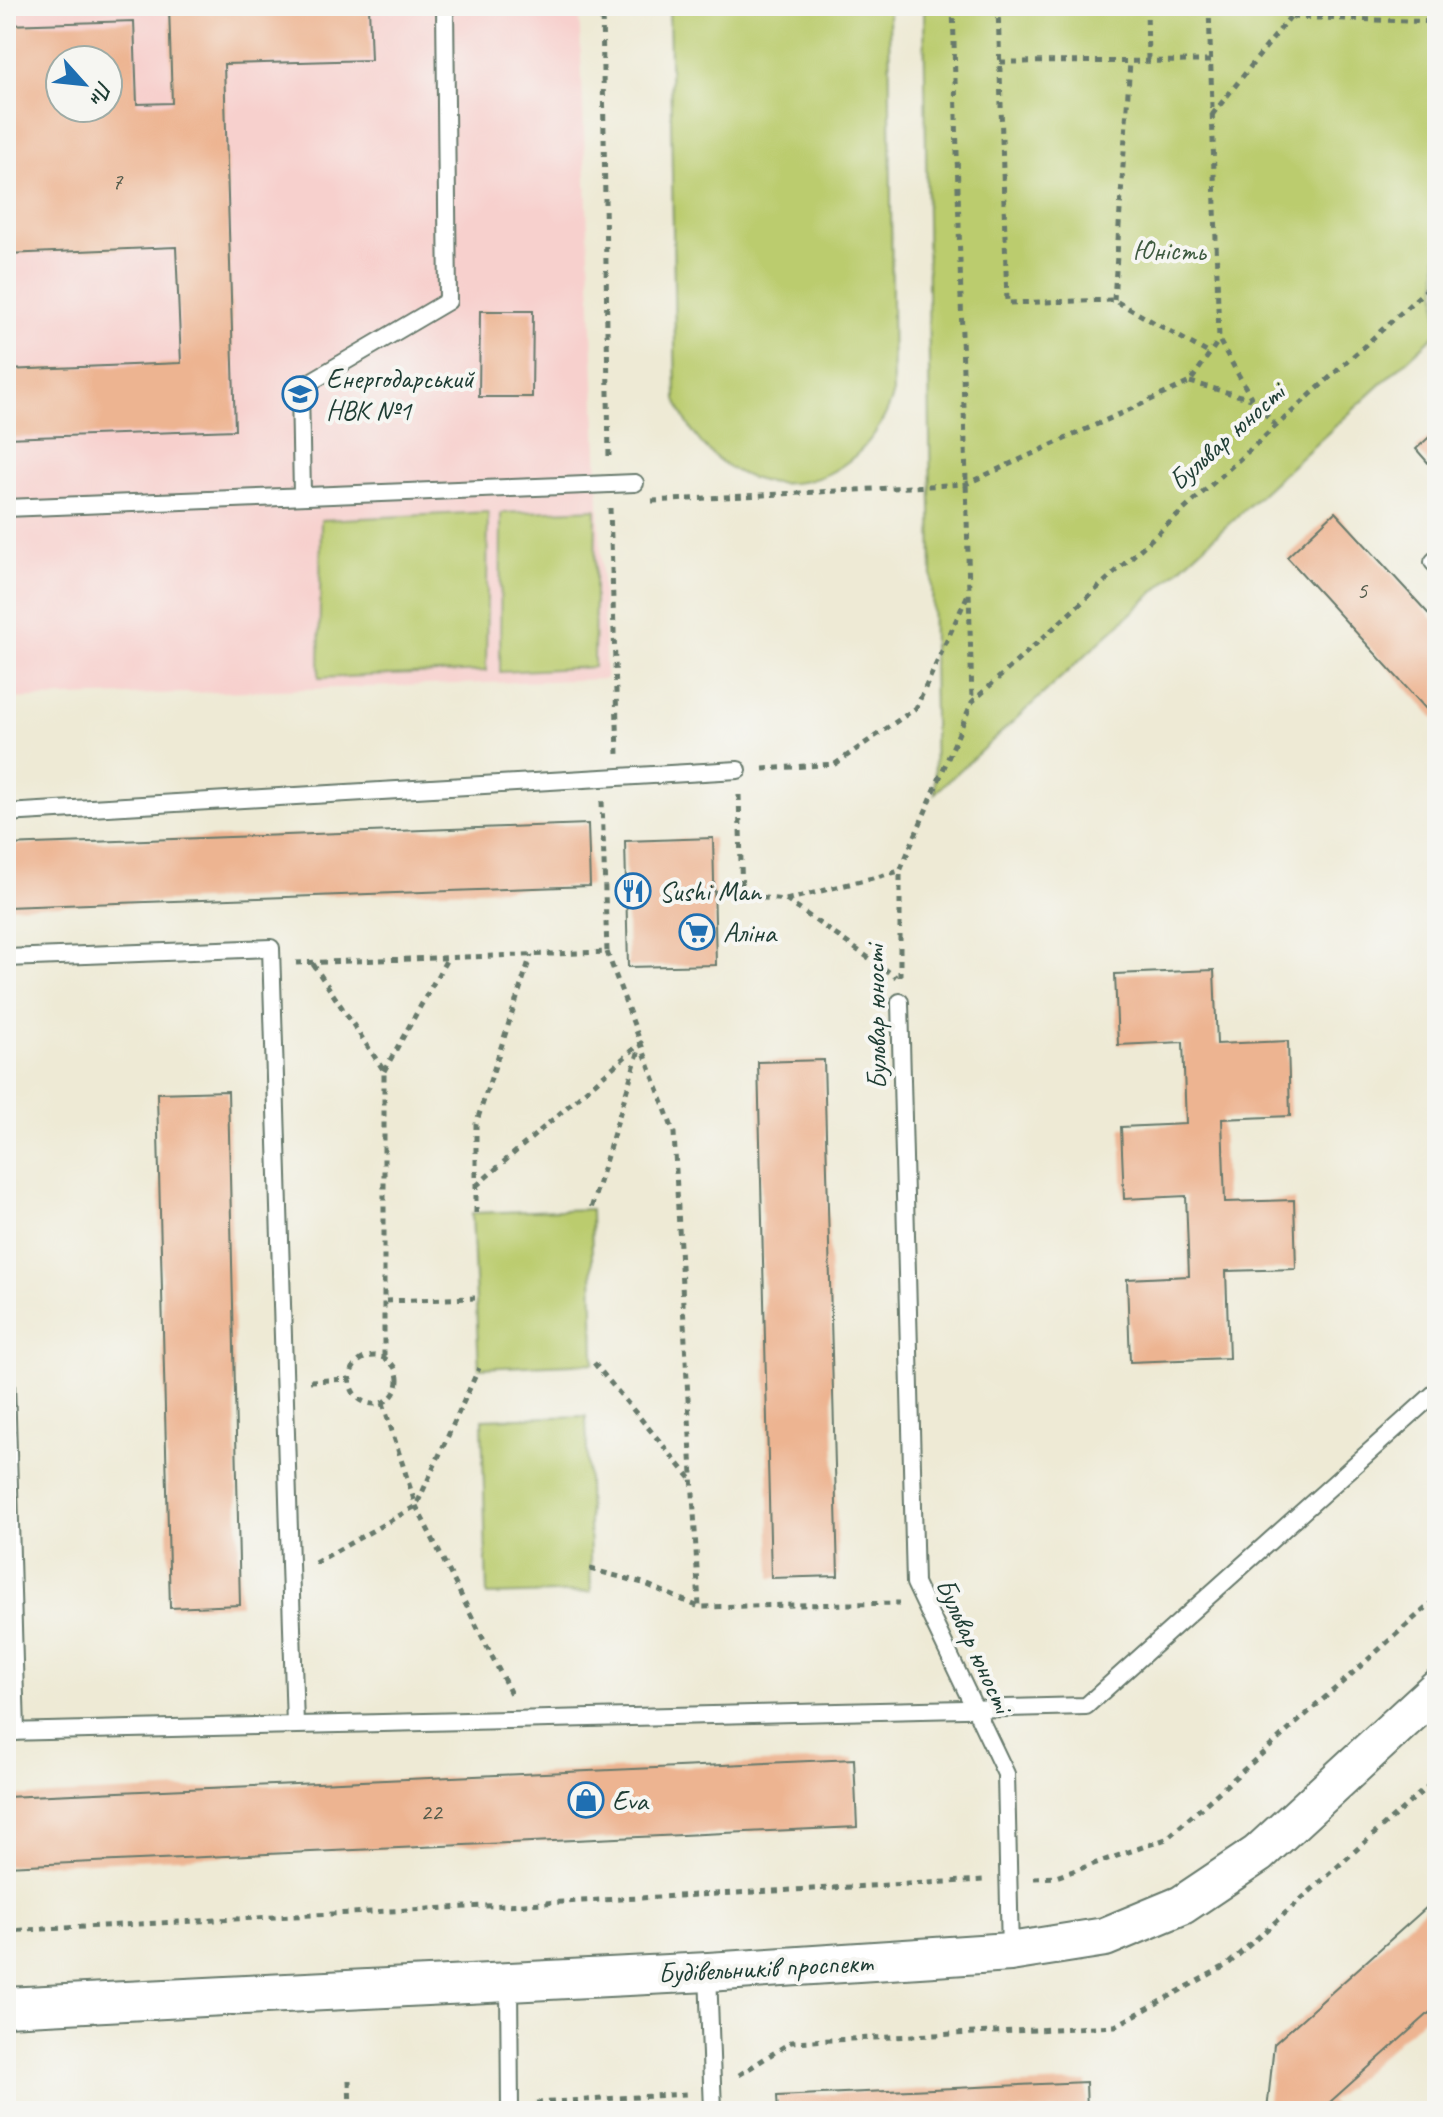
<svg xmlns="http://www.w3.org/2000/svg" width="1443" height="2117" viewBox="0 0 1443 2117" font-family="Caveat,sans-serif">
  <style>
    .built { fill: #f7d0cd; fill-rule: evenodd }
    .green { fill: #bbcc6e; stroke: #6d8451; stroke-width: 2 }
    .building { fill: #edb491; fill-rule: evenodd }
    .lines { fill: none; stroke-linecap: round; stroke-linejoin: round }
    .service-casing { stroke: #677a6c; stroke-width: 20 }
    .tertiary-casing { stroke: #677a6c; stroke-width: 42 }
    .path { stroke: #677a6c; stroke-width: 5; stroke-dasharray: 6 6; stroke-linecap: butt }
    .service { stroke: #fff; stroke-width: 16 }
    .tertiary { stroke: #fff; stroke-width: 38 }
    .labels { text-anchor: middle; stroke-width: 8; stroke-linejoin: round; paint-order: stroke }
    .number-label { font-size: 24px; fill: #525b4b }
    .park-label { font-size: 28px; fill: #3e5a40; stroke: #f6f6f2 }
    .poi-label { font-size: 28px; fill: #1f3d34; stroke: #f6f6f2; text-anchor: start }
    .street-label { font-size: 28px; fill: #1f3d34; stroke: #f6f6f2 }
  </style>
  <rect width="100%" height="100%" fill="#f6f6f2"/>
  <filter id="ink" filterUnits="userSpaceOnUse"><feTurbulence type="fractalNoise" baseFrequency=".0125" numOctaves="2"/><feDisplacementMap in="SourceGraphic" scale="16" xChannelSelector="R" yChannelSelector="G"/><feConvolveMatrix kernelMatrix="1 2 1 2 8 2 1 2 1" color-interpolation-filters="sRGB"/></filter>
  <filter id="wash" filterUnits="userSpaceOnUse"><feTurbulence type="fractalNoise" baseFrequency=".006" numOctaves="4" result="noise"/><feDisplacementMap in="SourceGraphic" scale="32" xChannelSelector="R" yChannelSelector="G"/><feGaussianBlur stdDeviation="1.8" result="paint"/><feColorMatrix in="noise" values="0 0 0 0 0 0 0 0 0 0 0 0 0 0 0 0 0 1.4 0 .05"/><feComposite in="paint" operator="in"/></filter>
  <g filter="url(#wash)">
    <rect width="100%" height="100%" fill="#eeead5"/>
    <path class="built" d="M6,6h573l27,673 -600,20zM60,60h48v48h-48z"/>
    <g class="green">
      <path d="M669,6h220l4,390c-39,115 -174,117 -217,3z"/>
      <polygon points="924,6 1437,6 1437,333 935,793"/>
      <polygon points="596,509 594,667 500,672 501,513"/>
      <polygon points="488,512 486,671 319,678 321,520"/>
      <polygon points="591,1209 594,1363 479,1368 472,1213"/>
      <polygon points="586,1416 591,1592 487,1595 482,1419"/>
    </g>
    <g id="blocks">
      <g class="building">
        <path d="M169,6h200l2,54 -147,4 11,366 -229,8v-68l175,-7 -5,-116 -170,7v-229l128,-4 3,83 35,-1zM60,60h48v48h-48z"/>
        <polygon points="480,311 533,311 532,397 479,397"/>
        <polygon points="1437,430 1437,473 1416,449"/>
        <polygon points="1335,512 1437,623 1437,721 1287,557"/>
        <polygon points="588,824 590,886 6,907 6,845"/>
        <polygon points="713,838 716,965 628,967 625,841"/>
        <polygon points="1214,970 1217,1044 1288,1041 1290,1116 1222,1119 1225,1202 1294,1200 1296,1269 1226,1271 1229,1358 1130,1362 1127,1279 1189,1276 1186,1196 1124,1199 1121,1127 1186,1124 1183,1042 1118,1045 1115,974"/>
        <polygon points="824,1060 838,1576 771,1578 758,1062"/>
        <polygon points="228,1091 240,1605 170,1608 157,1093"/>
        <polygon points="854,1759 857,1827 6,1866 6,1797"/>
        <polygon points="1437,1898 1437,2006 1330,2102 1338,2111 1267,2111 1274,2044"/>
        <polygon points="1086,2082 1087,2111 778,2111 777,2096"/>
      </g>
    </g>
  </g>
  <g filter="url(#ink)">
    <use href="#blocks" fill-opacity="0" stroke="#677a6c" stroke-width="2"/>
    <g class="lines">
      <defs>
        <g id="service">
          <polyline points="302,495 300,388 448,301 445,6"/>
          <polyline points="6,508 635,483"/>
          <polyline points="1437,558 1433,562 1437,566"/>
          <polyline points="6,813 738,770"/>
          <polyline points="6,958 271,948 295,1725"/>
          <polyline points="900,1002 915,1583 1006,1774 1010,1952"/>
          <polyline points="6,1382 16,1732"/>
          <polyline points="6,1732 1086,1706 1437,1391"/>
          <polyline points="708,1972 713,2111"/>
          <polyline points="509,1981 510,2111"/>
        </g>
        <polyline id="tertiary" points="6,2007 708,1972 1010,1952 1105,1937 1182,1905 1258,1854 1437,1689"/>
      </defs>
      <use href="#service" class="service-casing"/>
      <use href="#tertiary" class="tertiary-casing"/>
      <g class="path">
        <polyline points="602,6 609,458"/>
        <polyline points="953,6 972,701"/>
        <polyline points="998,6 1007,303 1114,300 1210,354"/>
        <polyline points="1147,6 1148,61"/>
        <polyline points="1209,6 1219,340 1252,399 1276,426"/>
        <polyline points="1271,6 1290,17 1437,22"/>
        <polyline points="1000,62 1211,61"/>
        <polyline points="1212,115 1290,17"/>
        <polyline points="1114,300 1130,62"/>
        <polyline points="1190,382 1251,399"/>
        <polyline points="652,501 966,484 1190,382 1219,340"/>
        <polyline points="610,508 618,754"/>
        <polyline points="763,769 835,764 916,708 969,592"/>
        <polyline points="739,795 742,896"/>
        <polyline points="714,893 786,900 896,977"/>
        <polyline points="786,900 900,871"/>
        <polyline points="607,952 674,1133 699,1607 899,1603"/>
        <polyline points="296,963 607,952 602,801"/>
        <polyline points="313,964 384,1071 384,1358"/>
        <polyline points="900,977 900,871 972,702 1437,280"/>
        <polyline points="384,1071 447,959"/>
        <polyline points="476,1186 641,1043 591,1209"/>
        <polyline points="476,1213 476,1124 531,955"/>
        <polyline points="386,1301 475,1298"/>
        <circle cx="374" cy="1380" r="24"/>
        <polyline points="594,1363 692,1480"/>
        <polyline points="310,1381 349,1379"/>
        <polyline points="383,1403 416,1506 511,1694"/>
        <polyline points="315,1563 416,1506 479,1368"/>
        <polyline points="590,1569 643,1583 699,1607"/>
        <polyline points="1034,1878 1056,1877 1166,1839 1437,1598"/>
        <polyline points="6,1931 984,1880"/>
        <polyline points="739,2075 791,2042 1115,2026 1227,1965 1437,1778"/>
        <polyline points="349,2080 350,2111"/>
        <polyline points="536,2103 686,2094"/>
      </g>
      <use href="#service" class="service"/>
      <use href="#tertiary" class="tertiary"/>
    </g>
  </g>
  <defs>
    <symbol id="school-ring" viewBox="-11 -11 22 22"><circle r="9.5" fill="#f6f6f2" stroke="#1f6fb2" stroke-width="1.5"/><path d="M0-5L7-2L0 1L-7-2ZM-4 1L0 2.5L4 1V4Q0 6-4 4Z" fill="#1f6fb2"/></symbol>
    <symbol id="restaurant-ring" viewBox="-11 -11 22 22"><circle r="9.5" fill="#f6f6f2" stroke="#1f6fb2" stroke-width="1.5"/><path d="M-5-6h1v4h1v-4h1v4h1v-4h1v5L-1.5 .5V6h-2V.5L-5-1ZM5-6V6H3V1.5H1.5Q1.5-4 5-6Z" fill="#1f6fb2"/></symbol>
    <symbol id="supermarket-ring" viewBox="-11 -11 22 22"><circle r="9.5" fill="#f6f6f2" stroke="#1f6fb2" stroke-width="1.5"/><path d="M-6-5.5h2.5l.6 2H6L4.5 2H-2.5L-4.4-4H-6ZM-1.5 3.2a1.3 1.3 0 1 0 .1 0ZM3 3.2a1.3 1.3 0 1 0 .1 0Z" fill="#1f6fb2"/></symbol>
    <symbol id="shop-ring" viewBox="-11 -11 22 22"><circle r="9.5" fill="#f6f6f2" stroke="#1f6fb2" stroke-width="1.5"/><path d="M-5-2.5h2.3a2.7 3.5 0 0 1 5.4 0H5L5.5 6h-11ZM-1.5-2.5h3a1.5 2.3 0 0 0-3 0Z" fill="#1f6fb2"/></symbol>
  </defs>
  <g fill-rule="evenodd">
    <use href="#school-ring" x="280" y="374" width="40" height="40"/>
    <use href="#restaurant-ring" x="613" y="871" width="40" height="40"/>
    <use href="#supermarket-ring" x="677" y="912" width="40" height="40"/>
    <use href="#shop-ring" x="566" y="1780" width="40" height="40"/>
  </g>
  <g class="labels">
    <g class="number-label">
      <text x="117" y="189">7</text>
      <text x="1362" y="598">5</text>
      <text x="431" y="1820">22</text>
    </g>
    <g class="park-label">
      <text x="1169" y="260">Юність</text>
    </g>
    <g class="poi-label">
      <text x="326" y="388">Енергодарський<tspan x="326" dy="32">НВК №1</tspan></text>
      <text x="659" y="901">Sushi Man</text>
      <text x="723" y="942">Аліна</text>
      <text x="612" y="1810">Eva</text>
    </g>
    <g class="street-label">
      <text transform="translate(1226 436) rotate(-42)" y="10">Бульвар юності</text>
      <text transform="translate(875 1017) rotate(-91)" y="10">Бульвар юності</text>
      <text transform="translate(975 1645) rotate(65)" y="10">Бульвар юності</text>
      <text transform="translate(765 1967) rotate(-3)" y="10">Будівельників проспект</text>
    </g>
  </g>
  <rect width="1443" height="2117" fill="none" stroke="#f6f6f2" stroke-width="32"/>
  <g transform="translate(84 84) rotate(117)"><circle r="38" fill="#f6f6f2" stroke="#a0aca6" stroke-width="2"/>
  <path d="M0-6L14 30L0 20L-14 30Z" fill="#1f6fb2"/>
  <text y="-12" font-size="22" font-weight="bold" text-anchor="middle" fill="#1f3d34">Пн</text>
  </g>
</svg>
